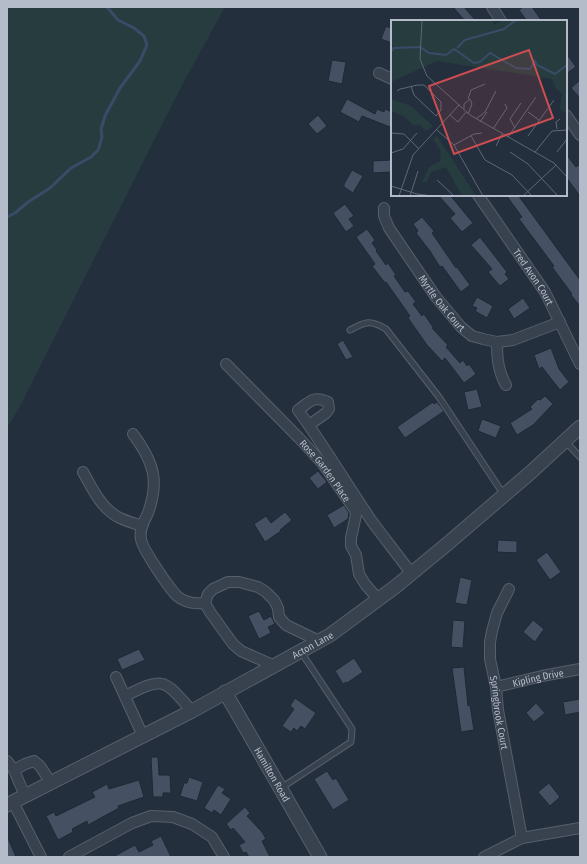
<svg xmlns="http://www.w3.org/2000/svg" width="587" height="864" viewBox="0 0 587 864" font-family="'Fira Sans Condensed',sans-serif">
  <style>
    .green { fill: #263c3f }
    .lines { fill: none; stroke-linecap: round; stroke-linejoin: round }
    .stream { stroke: #394c67; stroke-width: 3 }
    .building { fill: #455162; stroke: #1f2835 }
    .service-casing { stroke: #565f6c; stroke-width: 7 }
    .minor-casing { stroke: #565f6c; stroke-width: 12 }
    .tertiary-casing { stroke: #565f6c; stroke-width: 15 }
    .service { stroke: #38414e; stroke-width: 5 }
    .minor { stroke: #38414e; stroke-width: 10 }
    .tertiary { stroke: #38414e; stroke-width: 13 }
    .labels { text-anchor: middle; stroke-width: 4; stroke-linejoin: round; paint-order: stroke }
    .street-label { font-size: 10px; fill: #b4bcc9; stroke: #1d2633 }
    .inset-river { fill: none; stroke: #394c67; stroke-width: 2 }
    .inset-road { fill: none; stroke: #5e6776; stroke-width: 1 }
    .view { fill: #ce4d50; fill-opacity: 0.15; stroke: #ce4d50; stroke-width: 2 }
    .inset-edge { fill: none; stroke: #b4bcc9; stroke-width: 2 }
  </style>
  <rect width="100%" height="100%" fill="#242f3e"/>
  <polygon class="green" points="7,7 225,7 182,85 19,408 7,428"/>
  <g class="lines">
    <polyline class="stream" points="7,217 15,213 28,202 50,188 71,168 91,157 98,150 100,144 102,137 101,129 105,116 120,88 140,61 147,45 144,36 134,28 118,20 107,7"/>
  </g>
  <g class="building">
    <polygon points="453,7 464,7 476,21 465,21"/>
    <polygon points="523,7 532,7 542,21 527,21 519,10"/>
    <polygon points="386,26 392,29 392,43 381,39"/>
    <polygon points="566,53 576,67 566,74"/>
    <polygon points="332,60 346,62 342,84 328,81"/>
    <polygon points="580,80 580,98 571,88"/>
    <polygon points="347,99 375,114 377,109 384,112 385,109 392,112 392,121 390,127 362,116 359,122 340,112"/>
    <polygon points="318,115 327,126 317,134 308,124"/>
    <polygon points="566,154 576,167 580,164 580,196 566,177"/>
    <polygon points="391,160 392,172 373,173 373,161"/>
    <polygon points="352,170 363,176 353,193 344,187 344,184"/>
    <polygon points="438,195 450,195 473,223 462,232 450,218 455,214"/>
    <polygon points="506,195 518,195 580,280 580,306 571,295 572,294 552,267 554,266 519,219 522,217"/>
    <polygon points="345,204 354,216 349,219 354,226 346,232 333,213"/>
    <polygon points="422,217 434,231 432,233 456,268 457,267 470,285 461,292 442,266 440,267 430,251 416,233 418,231 413,224"/>
    <polygon points="367,229 375,240 372,243 377,250 376,251 386,265 388,263 396,275 394,276 405,292 408,291 416,302 413,304 422,316 424,314 433,327 432,328 448,345 446,347 460,363 463,360 467,366 469,364 476,374 464,383 445,358 442,361 427,345 408,318 410,316 386,282 385,283 372,266 375,264 356,237"/>
    <polygon points="480,237 507,272 505,274 509,279 500,286 488,272 492,269 471,245"/>
    <polygon points="477,297 493,306 487,318 475,311 477,308 472,306"/>
    <polygon points="523,298 530,308 514,319 508,309"/>
    <polygon points="343,340 353,357 346,360 337,344"/>
    <polygon points="551,348 559,369 569,382 560,390 542,367 539,369 534,355"/>
    <polygon points="477,389 482,407 468,410 464,392"/>
    <polygon points="545,396 553,404 533,425 517,435 510,423 532,409 530,407 538,399 540,400"/>
    <polygon points="433,402 434,404 437,402 444,411 405,438 397,427"/>
    <polygon points="482,419 501,426 496,438 478,431"/>
    <polygon points="318,471 327,482 318,489 309,478"/>
    <polygon points="344,505 349,513 348,519 334,528 327,515"/>
    <polygon points="285,512 292,520 280,530 281,531 265,542 254,524 266,516 271,523"/>
    <polygon points="498,540 517,541 517,553 497,552"/>
    <polygon points="547,552 561,572 550,580 536,560"/>
    <polygon points="460,577 472,580 467,605 455,603"/>
    <polygon points="259,611 264,620 271,616 275,624 268,627 271,633 259,639 248,616"/>
    <polygon points="453,620 465,621 463,648 451,647"/>
    <polygon points="533,620 544,629 535,642 523,632"/>
    <polygon points="139,649 145,660 122,670 117,659"/>
    <polygon points="354,658 363,672 347,683 346,682 343,684 335,671"/>
    <polygon points="464,667 468,706 470,705 474,730 461,732 452,668"/>
    <polygon points="295,698 316,713 305,729 301,726 297,731 294,728 291,732 282,726 294,709 290,706"/>
    <polygon points="580,699 580,712 565,715 563,702"/>
    <polygon points="536,703 545,713 534,722 526,713"/>
    <polygon points="151,757 158,757 159,775 170,775 171,793 163,793 163,797 153,797"/>
    <polygon points="327,771 333,780 336,778 349,800 333,810 314,779"/>
    <polygon points="189,777 203,782 197,801 180,796 184,783 187,783"/>
    <polygon points="139,780 144,797 118,806 119,808 88,825 87,821 72,829 73,832 58,840 46,816 54,812 56,816 95,797 92,792 107,784 109,789"/>
    <polygon points="549,783 560,797 550,806 538,792"/>
    <polygon points="218,785 225,789 222,793 231,799 221,815 214,810 212,813 204,808"/>
    <polygon points="245,807 250,813 247,816 262,832 266,839 262,841 270,857 249,857 246,852 243,853 239,845 245,842 233,828 231,830 226,824"/>
    <polygon points="7,836 16,857 7,857"/>
    <polygon points="161,836 171,857 113,857 135,845 139,852 153,845 151,841"/>
  </g>
  <g class="lines">
    <defs>
      <g id="service">
        <path d="M350,330c15,-8 20,-11 36,-1l53,68 65,98"/>
        <polyline points="565,441 580,457"/>
        <polyline points="281,788 351,742 352,729 301,652"/>
      </g>
      <g id="minor">
        <polyline points="492,7 501,21"/>
        <polyline points="379,73 392,79"/>
        <polyline points="566,115 580,135"/>
        <path id="s1" d="M478,195l67,97 35,72"/>
        <path id="s2" d="M384,208v8l5,12 47,69 25,30 11,9 11,3 14,3 16,-2 47,-18"/>
        <path d="M497,342c0,16 1,29 9,43"/>
        <path id="s3" d="M226,364l73,74 24,26 32,46 1,5 -5,23v8l5,9 3,19 6,10 13,15"/>
        <path d="M309,425l17,-12 3,-4 -1,-7c-15,-7 -18,0 -30,8 26,36 48,73 73,110 13,18 27,35 40,53"/>
        <path d="M133,434c20,27 27,46 15,79 -4,8 -9,17 -7,26 1,10 29,50 36,57 8,7 18,8 28,7"/>
        <path d="M83,472c9,16 18,36 35,45 7,4 16,6 24,9"/>
        <path id="s4" d="M509,589l-12,24 -5,18 -2,11v17l6,28 2,23 24,128"/>
        <polyline points="275,666 241,651 233,644 210,612 205,603 208,594 213,589 228,582 239,582 258,587 266,592 274,600 278,608 279,617 286,625 319,641"/>
        <polyline points="116,677 143,736"/>
        <path id="s5" d="M496,687l46,-11 38,-7"/>
        <path d="M125,696c40,-20 38,-17 67,15"/>
        <polyline points="7,761 14,770 25,796"/>
        <polyline points="14,770 25,764 34,761 40,766 51,783"/>
        <polyline points="13,802 41,857"/>
        <polyline points="69,857 132,823 151,816 173,817 192,824 212,837 224,857"/>
        <polyline points="484,857 522,838 580,828"/>
      </g>
      <g id="tertiary">
        <path id="s6" d="M225,692l95,165"/>
        <path id="s7" d="M7,805l185,-94 138,-76 65,-48 51,-42 84,-72 50,-46"/>
      </g>
    </defs>
    <use href="#service" class="service-casing"/>
    <use href="#minor" class="minor-casing"/>
    <use href="#tertiary" class="tertiary-casing"/>
    <use href="#service" class="service"/>
    <use href="#minor" class="minor"/>
    <use href="#tertiary" class="tertiary"/>
  </g>
  <g class="labels">
    <g class="street-label">
      <text dy="4" stroke="none"><textPath href="#s1" startOffset="99">Tred Avon Court</textPath></text>
      <text dy="4" stroke="none"><textPath href="#s2" startOffset="113">Myrtle Oak Court</textPath></text>
      <text dy="4" stroke="none"><textPath href="#s3" startOffset="146">Rose Garden Place</textPath></text>
      <text dy="4" stroke="none"><textPath href="#s7" startOffset="345">Acton Lane</textPath></text>
      <text dy="4" stroke="none"><textPath href="#s5" startOffset="43">Kipling Drive</textPath></text>
      <text dy="4" stroke="none"><textPath href="#s4" startOffset="128">Springbrook Court</textPath></text>
      <text dy="4" stroke="none"><textPath href="#s6" startOffset="95">Hamilton Road</textPath></text>
    </g>
  </g>
  <g transform="translate(391 20)">
    <rect width="176" height="176" fill="#242f3e"/>
    <path d="M0,0h102v5l11,-5h63v94l-7,-5 2,-15 -6,-5 -4,-10 -115,-18 -46,21zM0,79l20,7 22,20 -7,5 -6,-6h-7l-8,-8 -14,-6zM46,116l19,29 20,31h-14l-16,-29 -15,5 -4,10h-5l7,-15 11,-6 1,-10 -8,-12z" fill="#263c3f"/>
    <path class="inset-river" d="M66,28l8,-8 39,-11 12,-9M0,31l3,-3 26,-1 9,6 17,2 8,-6 20,14 6,-1 10,-9 26,15 14,1 5,-8 2,4 18,9 12,-9"/>
    <path class="inset-road" d="M31,0l-2,39 7,17 43,39 84,48 13,14M6,71l3,-2 5,-1 8,-2 5,-1h6l17,17v8l-5,6 -22,-21 -3,-9M77,79l3,-9 14,-6M73,89v-5l6,-5 2,5 -4,10M137,92l11,8M59,95l8,7 8,-10M85,99l9,-7 11,-21M89,102l7,-10M124,108l-5,-9 11,-16M102,109l14,-21 -2,-4M166,109l-1,-7 4,-3M46,110l17,15 29,51M0,113l13,1 15,15M80,116l14,24 27,15 20,21M137,116l26,-36M117,117l28,-40M63,125l20,-11 8,-1M105,126l6,-12M119,132l18,12 30,32M144,132l17,-21 15,-1M166,132l10,-13M0,133l12,-4 14,-16M46,160l17,16M0,166l26,8 15,2M8,176l14,-41 46,-50M19,176l8,-25M132,176l33,-31"/>
    <path class="view" d="M138,30l24,68 -99,36 -25,-68z"/>
    <rect width="176" height="176" class="inset-edge"/>
  </g>
  <rect width="587" height="864" fill="none" stroke="#b4bcc9" stroke-width="16"/>
</svg>
